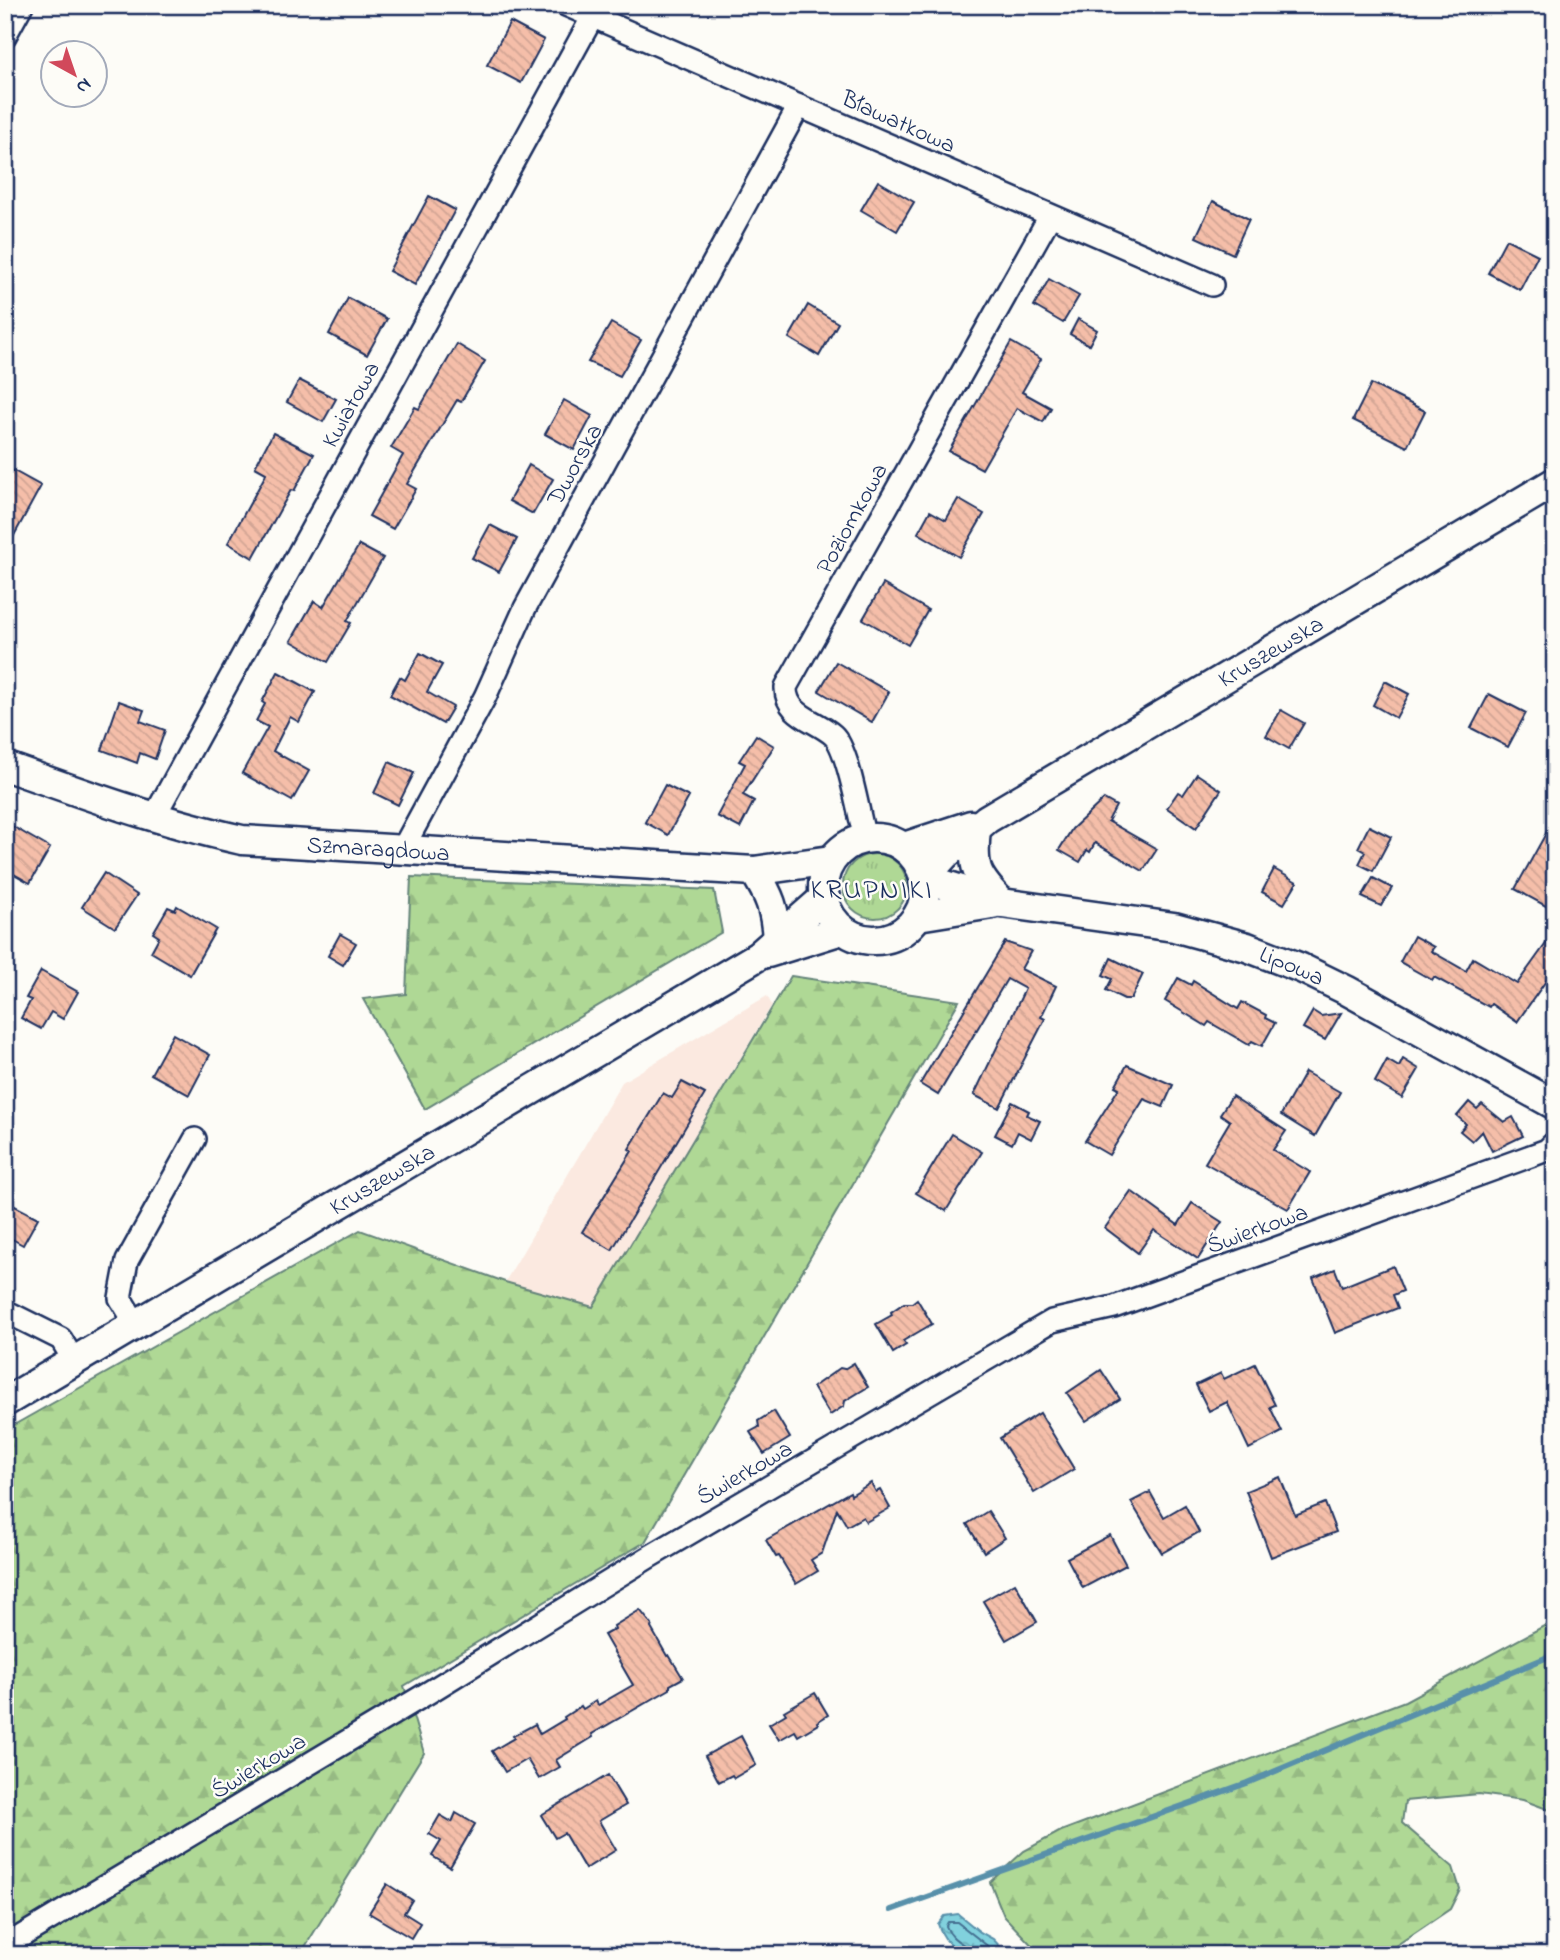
<svg xmlns="http://www.w3.org/2000/svg" width="1560" height="1960" viewBox="0 0 1560 1960" font-family="'Indie Flower',sans-serif">
  <style>
    .built { fill: #fbe9e0 }
    .grass { fill: url(#grass-tufts); stroke: #65847a; stroke-width: 2 }
    .forest { fill: url(#forest-firs); stroke: #65847a; stroke-width: 2 }
    .water { fill: url(#water-ripples); stroke: #5890aa; stroke-width: 2 }
    .lines { fill: none; stroke-linecap: round; stroke-linejoin: round }
    .shore { stroke: #447091; stroke-width: 2 }
    .stream { stroke: #5890aa; stroke-width: 6 }
    .building { fill: url(#building-back-hatch); stroke: #1b2f5e; stroke-width: 2 }
    .minor-casing { stroke: #1b2f5e; stroke-width: 26 }
    .tertiary-casing { stroke: #1b2f5e; stroke-width: 33 }
    .minor { stroke: #fdfcf7; stroke-width: 21 }
    .tertiary { stroke: #fdfcf7; stroke-width: 28 }
    .labels { text-anchor: middle; stroke-width: 5; stroke-linejoin: round; paint-order: stroke }
    .street-label { font-size: 24px; fill: #1b2f5e; stroke: #fdfcf7 }
    .quarter-label { font-size: 28px; letter-spacing: 2px; fill: #1b2f5e; stroke: #fdfcf7 }
  </style>
  <defs>
    <pattern id="grass-tufts" width="24" height="20" patternUnits="userSpaceOnUse" patternTransform="scale(1.75)"><rect width="24" height="20" fill="#afd895"/><path d="M3 7l-1-3M5 7V3M7 7l1-3M15 17l-1-3M17 17v-4M19 17l1-3" fill="none" stroke="#96ba83"/></pattern>
    <pattern id="forest-firs" width="22" height="20" patternUnits="userSpaceOnUse" patternTransform="scale(1.75)"><rect width="22" height="20" fill="#afd895"/><path d="M5 1l3.5 6h-7zM16 11l3.5 6h-7z" fill="#96ba83"/></pattern>
    <pattern id="water-ripples" width="26" height="14" patternUnits="userSpaceOnUse" patternTransform="scale(1.75)"><rect width="26" height="14" fill="#81d1dd"/><path d="M2 4q2-2 4 0t4 0M15 11q2-2 4 0t4 0" fill="none" stroke="#69aab6"/></pattern>
    <pattern id="building-back-hatch" width="6" height="6" patternUnits="userSpaceOnUse" patternTransform="scale(1.75)"><rect width="6" height="6" fill="#f5bea9"/><path d="M-1 5l2 2M0 0l6 6M5-1l2 2" fill="none" stroke="#d1a494"/></pattern>
  </defs>
  <rect width="100%" height="100%" fill="#fdfcf7"/>
  <filter id="ink" filterUnits="userSpaceOnUse"><feTurbulence type="fractalNoise" baseFrequency=".0143" numOctaves="2"/><feDisplacementMap in="SourceGraphic" scale="14" xChannelSelector="R" yChannelSelector="G"/><feConvolveMatrix kernelMatrix="1 2 1 2 8 2 1 2 1" color-interpolation-filters="sRGB"/></filter>
  <g filter="url(#ink)">
    <polygon class="built" points="767,996 772,1005 593,1307 505,1282 622,1082"/>
    <circle class="grass" cx="875" cy="886" r="32"/>
    <g class="forest">
      <polygon points="411,877 714,890 722,932 425,1109 363,999 406,994"/>
      <polygon points="791,976 959,1001 645,1542 404,1686 424,1753 300,1955 5,1955 5,1430 360,1230 505,1282 593,1307"/>
      <polygon points="1555,1620 1555,1812 1523,1800 1479,1794 1405,1801 1402,1823 1453,1867 1460,1889 1450,1909 1382,1955 1041,1955 1004,1916 990,1882 1024,1851 1061,1831 1405,1701"/>
    </g>
    <path class="water" d="M958,1914l22,18 13,7 15,16c-31,0 -58,5 -70,-31l6,-8z"/>
    <g class="lines">
      <path class="shore" d="M969,1955l-2,-8c-9,-6 -17,-10 -21,-21l2,-4h9l42,33"/>
      <polyline class="stream" points="891,1910 1247,1783 1555,1654"/>
    </g>
    <g class="building">
      <polygon points="510,22 544,40 521,83 487,65"/>
      <polygon points="878,181 914,202 897,231 861,210"/>
      <polygon points="429,196 455,210 415,285 389,271"/>
      <polygon points="1213,201 1249,219 1233,254 1196,237"/>
      <polygon points="1506,239 1538,255 1520,290 1488,273"/>
      <polygon points="1049,279 1079,296 1063,323 1034,306"/>
      <polygon points="348,298 387,319 367,355 329,334"/>
      <polygon points="808,305 838,323 819,356 789,338"/>
      <polygon points="1078,319 1097,330 1089,345 1070,334"/>
      <polygon points="611,323 641,340 620,376 588,362"/>
      <polygon points="1011,342 1041,359 1022,392 1051,408 1043,422 1017,408 982,469 949,451"/>
      <polygon points="457,344 485,361 461,402 457,400 407,484 416,489 393,529 369,516 403,455 391,448 415,407 419,409"/>
      <polygon points="299,380 336,399 323,422 287,402"/>
      <polygon points="1371,384 1425,411 1407,447 1353,420"/>
      <polygon points="564,400 592,416 574,450 545,434"/>
      <polygon points="273,433 314,454 294,491 291,490 253,558 228,543 265,476 266,473 255,467"/>
      <polygon points="529,465 553,479 533,514 509,501"/>
      <polygon points="5,466 41,486 5,552"/>
      <polygon points="958,499 984,514 959,557 918,533 930,511 946,520"/>
      <polygon points="490,525 517,539 499,572 472,558"/>
      <polygon points="359,545 383,558 347,621 351,623 328,662 291,641 314,601 323,607"/>
      <polygon points="883,584 928,610 908,645 863,619"/>
      <polygon points="420,653 442,665 427,692 453,707 443,724 390,695 400,677 405,680"/>
      <polygon points="836,662 889,692 872,722 819,691"/>
      <polygon points="278,672 315,692 299,722 290,717 273,751 309,771 292,801 242,773 268,727 256,721 265,704 262,702"/>
      <polygon points="1385,681 1409,694 1396,718 1373,705"/>
      <polygon points="1489,694 1526,713 1508,747 1471,728"/>
      <polygon points="119,701 144,710 140,721 165,730 155,759 140,753 137,763 102,750"/>
      <polygon points="1281,710 1304,723 1289,749 1266,736"/>
      <polygon points="756,735 774,746 743,795 754,801 740,828 717,816 745,764 739,761"/>
      <polygon points="389,762 414,773 398,805 374,793"/>
      <polygon points="1197,774 1221,790 1196,828 1167,808 1178,792 1183,795"/>
      <polygon points="665,785 689,797 668,835 645,822"/>
      <polygon points="1104,799 1116,806 1108,821 1157,849 1143,871 1095,843 1090,852 1087,850 1080,862 1059,850 1072,829"/>
      <polygon points="1555,817 1555,911 1515,889"/>
      <polygon points="5,822 50,848 30,883 5,869"/>
      <polygon points="1369,826 1391,837 1373,871 1359,864 1365,852 1358,848"/>
      <polygon points="1274,869 1297,882 1284,904 1262,892"/>
      <polygon points="104,873 137,895 115,928 82,907"/>
      <polygon points="1373,878 1392,888 1381,906 1362,897"/>
      <polygon points="177,906 216,929 190,975 151,952 159,937 153,933 168,907 175,910"/>
      <polygon points="1555,931 1555,968 1517,1022 1491,1004 1489,1007 1434,977 1432,980 1400,962 1414,936 1434,947 1431,951 1466,971 1473,958 1517,984"/>
      <polygon points="340,934 356,943 343,965 328,956"/>
      <polygon points="1005,942 1031,951 1021,969 1056,986 1041,1017 1045,1019 999,1108 974,1095 1025,989 1007,979 938,1095 920,1084"/>
      <polygon points="1111,958 1143,974 1131,999 1124,999 1106,990 1112,979 1103,975"/>
      <polygon points="41,971 78,992 63,1019 51,1012 41,1029 21,1018 31,1000 26,998"/>
      <polygon points="1178,978 1191,985 1193,981 1238,1009 1242,1002 1266,1015 1265,1018 1275,1023 1262,1046 1252,1041 1249,1045 1209,1022 1206,1026 1165,1001"/>
      <polygon points="1313,1011 1321,1016 1341,1013 1325,1040 1303,1028"/>
      <polygon points="173,1034 210,1055 189,1095 151,1074"/>
      <polygon points="1403,1059 1419,1069 1402,1098 1375,1082 1387,1060 1399,1067"/>
      <polygon points="1127,1065 1173,1085 1163,1107 1144,1099 1109,1155 1085,1141 1119,1088 1115,1086"/>
      <polygon points="1305,1072 1340,1092 1315,1136 1281,1115"/>
      <polygon points="682,1082 705,1094 612,1250 582,1232 632,1151 629,1149 663,1093 672,1098"/>
      <polygon points="1232,1096 1286,1131 1273,1150 1310,1172 1288,1209 1205,1163 1230,1121 1220,1114"/>
      <polygon points="1012,1102 1029,1111 1027,1115 1040,1121 1031,1139 1018,1132 1012,1144 995,1135"/>
      <polygon points="1469,1102 1477,1109 1482,1104 1504,1122 1513,1117 1523,1136 1492,1151 1482,1131 1472,1141 1460,1131 1466,1124 1457,1116"/>
      <polygon points="952,1134 982,1152 946,1211 916,1193"/>
      <polygon points="1131,1191 1178,1225 1192,1203 1222,1222 1198,1259 1154,1230 1138,1253 1105,1228"/>
      <polygon points="5,1201 38,1218 23,1245 5,1235"/>
      <polygon points="1393,1266 1403,1291 1393,1295 1398,1308 1335,1333 1313,1278 1335,1269 1342,1287"/>
      <polygon points="917,1299 932,1324 903,1341 906,1345 893,1353 876,1324 892,1315 891,1312 904,1303 912,1303"/>
      <polygon points="854,1363 868,1387 845,1401 844,1406 830,1415 813,1387 840,1368 844,1369"/>
      <polygon points="1255,1364 1275,1405 1270,1407 1282,1432 1249,1449 1227,1402 1209,1411 1196,1385 1221,1373 1224,1379"/>
      <polygon points="1101,1370 1120,1399 1086,1421 1067,1393"/>
      <polygon points="774,1411 790,1438 764,1454 750,1432 759,1427 758,1421"/>
      <polygon points="1040,1413 1074,1469 1034,1493 1000,1438"/>
      <polygon points="1280,1477 1295,1515 1325,1503 1336,1532 1271,1557 1246,1491"/>
      <polygon points="871,1483 876,1492 880,1490 890,1508 866,1522 863,1517 847,1526 837,1509 822,1553 811,1560 818,1571 796,1584 779,1556 776,1557 766,1540 850,1492 851,1495"/>
      <polygon points="1150,1492 1164,1517 1185,1505 1199,1532 1162,1553 1131,1502"/>
      <polygon points="988,1511 1005,1538 984,1552 967,1524"/>
      <polygon points="1110,1535 1126,1565 1083,1588 1067,1558"/>
      <polygon points="1015,1583 1037,1622 1006,1640 983,1601"/>
      <polygon points="640,1610 652,1625 651,1628 667,1656 669,1655 683,1678 670,1685 670,1689 592,1734 593,1737 556,1760 560,1767 539,1779 527,1759 505,1772 492,1751 514,1738 513,1736 535,1724 540,1734 565,1719 564,1717 581,1706 583,1709 596,1701 598,1705 633,1685 604,1635 615,1629 614,1626"/>
      <polygon points="815,1693 828,1715 817,1722 818,1724 798,1736 795,1731 779,1740 769,1724 786,1714 784,1711"/>
      <polygon points="741,1736 756,1765 734,1778 732,1775 719,1782 705,1756"/>
      <polygon points="608,1775 626,1805 599,1821 616,1850 585,1869 564,1833 555,1838 541,1815"/>
      <polygon points="456,1813 475,1824 450,1867 432,1856 441,1841 429,1834 440,1815 452,1822"/>
      <polygon points="387,1884 412,1900 404,1913 420,1923 411,1938 369,1913"/>
    </g>
    <g class="lines">
      <defs>
        <g id="minor">
          <polyline points="566,5 1212,285"/>
          <polyline points="5,36 22,5"/>
          <polyline points="154,817 593,16"/>
          <path d="M865,839c-6,-23 -17,-91 -32,-104 -17,-15 -48,-20 -47,-48l264,-471"/>
          <polyline points="402,850 485,697 525,608 799,106"/>
          <polyline points="5,1311 61,1339 74,1361"/>
          <polyline points="136,1324 120,1298 127,1261 195,1139"/>
          <polyline points="5,1946 431,1691 649,1557 1052,1321 1114,1307 1547,1150 1555,1142"/>
        </g>
        <g id="tertiary">
          <path id="s1" d="M5,766c78,28 156,56 237,74l512,31 77,-11"/>
          <path d="M976,829c-4,39 -1,46 26,74"/>
          <circle cx="874" cy="889" r="51"/>
          <polyline points="904,847 971,825"/>
          <path d="M754,871c16,25 21,38 23,68"/>
          <path id="s2" d="M924,878l21,-23 42,-36 568,-337"/>
          <path id="s3" d="M924,878l78,25 172,24 73,20 54,21 45,22 209,115"/>
          <polyline points="918,916 992,904"/>
          <polyline points="768,953 842,930"/>
          <path id="s4" d="M5,1402l753,-446 67,-59"/>
        </g>
      </defs>
      <use href="#minor" class="minor-casing"/>
      <use href="#tertiary" class="tertiary-casing"/>
      <use href="#minor" class="minor"/>
      <use href="#tertiary" class="tertiary"/>
    </g>
  </g>
  <g class="labels">
    <g class="street-label">
      <text transform="translate(899 121) rotate(24)" y="8">Bławatkowa</text>
      <text transform="translate(350 404) rotate(-61)" y="8">Kwiatowa</text>
      <text transform="translate(574 464) rotate(-61)" y="8">Dworska</text>
      <text transform="translate(851 518) rotate(-61)" y="8">Poziomkowa</text>
      <text dy="8" stroke="none"><textPath href="#s2" startOffset="416">Kruszewska</textPath></text>
      <text dy="8" stroke="none"><textPath href="#s1" startOffset="385">Szmaragdowa</textPath></text>
      <text dy="8" stroke="none"><textPath href="#s3" startOffset="380">Lipowa</textPath></text>
      <text dy="8" stroke="none"><textPath href="#s4" startOffset="438">Kruszewska</textPath></text>
      <text transform="translate(1257 1228) rotate(-20)" y="8">Świerkowa</text>
      <text transform="translate(744 1472) rotate(-30)" y="8">Świerkowa</text>
      <text transform="translate(258 1765) rotate(-31)" y="8">Świerkowa</text>
    </g>
    <g class="quarter-label">
      <text x="872" y="898">KRUPNIKI</text>
    </g>
  </g>
  <rect width="1560" height="1960" fill="none" stroke="#fdfcf7" stroke-width="28"/>
  <rect x="14" y="14" width="1532" height="1932" fill="none" stroke="#1b2f5e" stroke-width="2.5" filter="url(#ink)"/>
  <g transform="translate(74 74) rotate(140)"><circle r="33" fill="#fdfcf7" stroke="#a3aaba" stroke-width="2"/>
  <path d="M0-5L12 26L0 18L-12 26Z" fill="#d1495b"/>
  <text y="-10" font-size="19" font-weight="bold" text-anchor="middle" fill="#1b2f5e">N</text>
  </g>
</svg>
